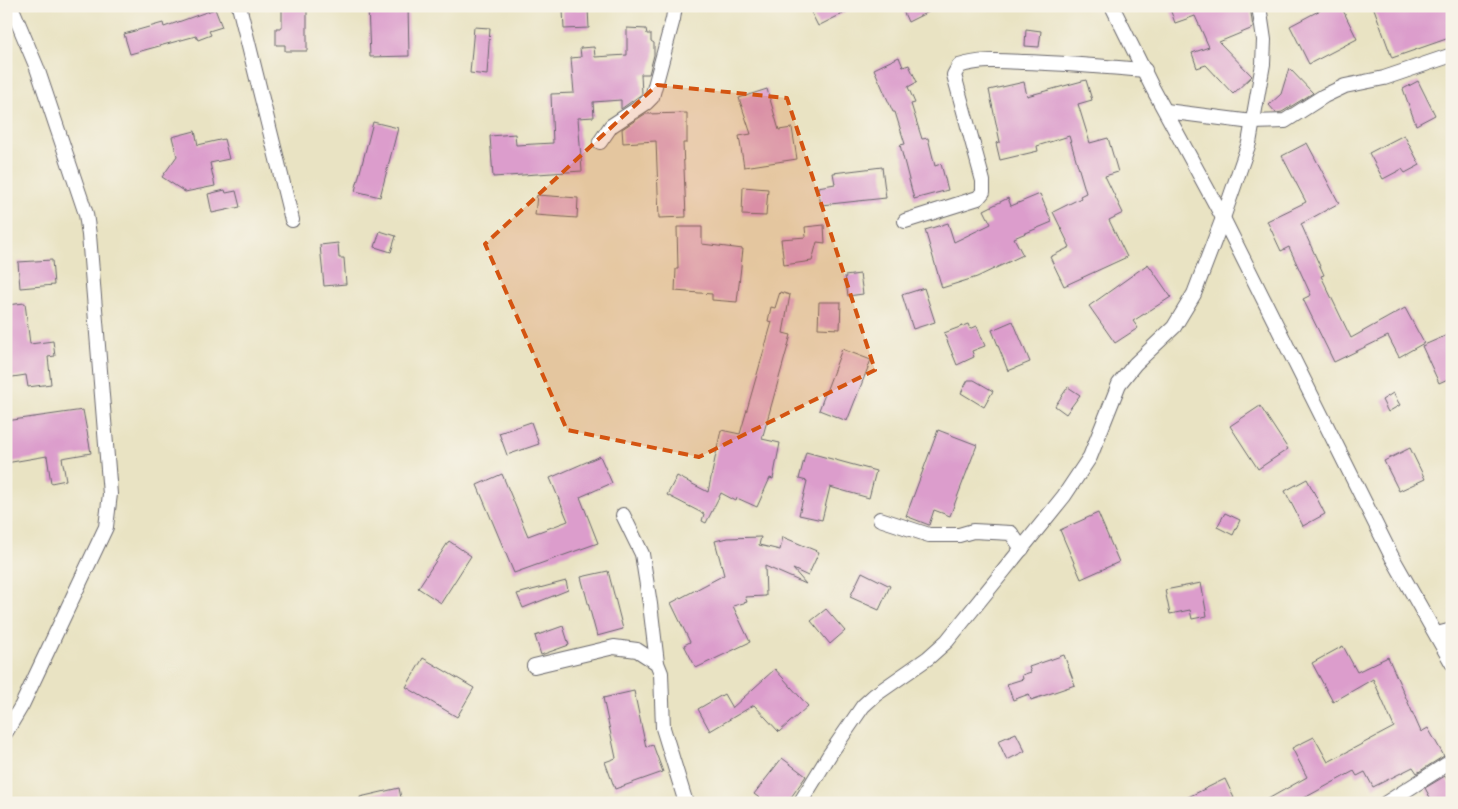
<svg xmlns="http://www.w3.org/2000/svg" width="1458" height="809" viewBox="0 0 1458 809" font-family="Sriracha,sans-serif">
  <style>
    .building { fill: #dc9dcc }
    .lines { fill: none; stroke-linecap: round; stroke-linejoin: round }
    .street-casing { stroke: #68666b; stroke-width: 16 }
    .street { stroke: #fff; stroke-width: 14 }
    .marked { fill: #d45411; fill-opacity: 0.2; stroke: #d45411; stroke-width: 4; stroke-dasharray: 10 6; stroke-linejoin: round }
  </style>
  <rect width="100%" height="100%" fill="#f7f3e8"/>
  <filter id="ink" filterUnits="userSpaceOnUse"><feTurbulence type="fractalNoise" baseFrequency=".02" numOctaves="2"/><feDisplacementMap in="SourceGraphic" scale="10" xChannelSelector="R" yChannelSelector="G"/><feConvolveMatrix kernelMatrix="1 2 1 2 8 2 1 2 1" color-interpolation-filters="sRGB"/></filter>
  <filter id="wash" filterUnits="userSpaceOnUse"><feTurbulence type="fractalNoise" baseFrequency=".0096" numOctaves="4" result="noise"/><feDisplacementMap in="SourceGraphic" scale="20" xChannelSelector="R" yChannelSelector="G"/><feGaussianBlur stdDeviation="1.12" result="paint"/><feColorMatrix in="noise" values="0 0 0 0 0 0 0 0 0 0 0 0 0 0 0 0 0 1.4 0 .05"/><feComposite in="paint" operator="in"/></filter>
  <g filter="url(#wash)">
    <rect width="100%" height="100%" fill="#e9e3c3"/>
    <g id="blocks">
      <g class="building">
        <polygon points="282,6 307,6 307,51 285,51 285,45 276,45 276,28 282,28"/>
        <polygon points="368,6 408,6 409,56 370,57"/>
        <polygon points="808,6 858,6 818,26"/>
        <polygon points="901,6 940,6 908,22"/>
        <polygon points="1169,6 1250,6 1253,28 1219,42 1252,76 1233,94 1206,65 1197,68 1192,53 1209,47 1195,16 1175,23"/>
        <polygon points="1328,6 1341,6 1357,39 1309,64 1290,26"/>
        <polygon points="1373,6 1452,6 1452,37 1392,58"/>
        <polygon points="215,9 222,27 209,31 211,35 198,40 196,36 130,54 124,34 163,23 164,27"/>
        <polygon points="588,9 589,28 564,29 563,10"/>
        <polygon points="474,27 490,28 487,75 470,73"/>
        <polygon points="627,28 646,29 647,34 651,34 651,41 654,43 654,55 649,74 641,74 642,94 621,109 621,100 593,102 594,117 578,118 582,171 493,177 490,136 515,134 516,145 553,143 551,94 574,93 571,58 581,57 580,48 594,47 595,57 627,55"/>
        <polygon points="1026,29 1041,31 1039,47 1025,46"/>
        <polygon points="899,57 903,67 909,65 917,82 908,87 915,103 911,104 922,139 928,138 935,166 941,164 948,190 914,199 900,145 905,144 895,112 893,112 874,69"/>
        <polygon points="1289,68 1313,93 1282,112 1276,113 1269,105 1281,94"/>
        <polygon points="1086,80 1092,100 1078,104 1090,143 1108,138 1118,172 1105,176 1123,213 1109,220 1127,257 1064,286 1050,257 1070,247 1053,212 1081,198 1080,196 1086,193 1069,136 1037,146 1038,151 1000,160 996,143 1000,142 989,90 1024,82 1027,96"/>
        <polygon points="1418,81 1435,115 1416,125 1403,89"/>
        <polygon points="767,89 779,130 792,128 797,159 744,167 739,136 751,134 739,98"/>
        <polygon points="687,113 687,143 683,143 686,217 659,218 656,141 623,143 622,129 645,114"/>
        <polygon points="373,122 398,128 380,197 355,191"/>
        <polygon points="195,131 198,145 224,139 229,159 210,163 215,186 185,192 162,177 177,156 172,137"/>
        <polygon points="1404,135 1420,165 1405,173 1402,169 1383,179 1369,153"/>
        <polygon points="1307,143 1339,203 1301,224 1324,275 1321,276 1351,338 1405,308 1424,343 1399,357 1388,336 1334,362 1303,299 1311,295 1289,247 1281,251 1267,221 1306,202 1282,156"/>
        <polygon points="882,167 886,198 821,205 818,187 835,184 833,173"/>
        <polygon points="743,187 768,189 766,216 742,215"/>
        <polygon points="225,190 226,193 236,191 240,207 212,213 208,194"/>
        <polygon points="1040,194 1052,222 1014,238 1023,255 977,277 942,288 925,230 948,223 954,242 991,224 984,210 1008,198 1011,206"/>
        <polygon points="537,195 578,198 577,218 535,215"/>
        <polygon points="824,225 825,243 817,242 812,261 784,265 781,239 806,237 805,227"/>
        <polygon points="677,227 702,227 702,244 743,249 737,302 712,300 712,294 675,291 676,269 678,269"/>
        <polygon points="380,231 396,236 391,252 375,247"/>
        <polygon points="338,243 339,258 344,258 346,284 324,286 320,245"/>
        <polygon points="52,260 54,285 20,288 18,262"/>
        <polygon points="1148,264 1171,297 1133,321 1138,328 1115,343 1089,306"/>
        <polygon points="860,274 863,294 848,296 845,276"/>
        <polygon points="924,288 935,322 913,329 902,295"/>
        <polygon points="780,292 790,295 783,333 791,335 762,439 780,443 773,479 770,478 757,507 737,498 736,501 721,493 706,523 702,521 704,514 667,495 677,476 708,492 721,430 740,434 772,322 768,321 771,307 775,308"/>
        <polygon points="819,302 841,302 840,329 818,328"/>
        <polygon points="25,303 30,344 53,341 55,356 48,357 51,384 28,387 26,375 6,378 6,305"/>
        <polygon points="1013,321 1030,362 1008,371 992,330"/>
        <polygon points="968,324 970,329 977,326 985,346 972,351 974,357 957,365 944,333"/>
        <polygon points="1452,333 1452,377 1439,383 1422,346"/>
        <polygon points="842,349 871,360 847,421 819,410"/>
        <polygon points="968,380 974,380 993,391 984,407 961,393"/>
        <polygon points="1068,387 1080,395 1066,414 1055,406"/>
        <polygon points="1393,393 1400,405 1388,412 1382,400"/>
        <polygon points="1260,406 1288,449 1258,469 1230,426"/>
        <polygon points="83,410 91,453 62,458 66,480 51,483 47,456 6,463 6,421"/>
        <polygon points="531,422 539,444 507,455 499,433"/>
        <polygon points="938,430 977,445 950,516 934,510 929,525 906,516"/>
        <polygon points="1410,448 1425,479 1399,491 1384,461"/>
        <polygon points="806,452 876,471 869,498 830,487 822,520 799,515 807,481 799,479"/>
        <polygon points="600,456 612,483 580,497 598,543 514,573 477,485 502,474 528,536 568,521 550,478"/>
        <polygon points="1307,479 1325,514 1303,526 1285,491"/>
        <polygon points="1098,513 1119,562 1081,579 1060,530"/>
        <polygon points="1225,513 1240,520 1233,535 1217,527"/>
        <polygon points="761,537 759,545 780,550 783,537 819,552 808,576 793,569 806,584 765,566 766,596 745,597 747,602 733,606 750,642 696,668 684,645 690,642 671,603 724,575 715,541 727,538"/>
        <polygon points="449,541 471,556 441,603 418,588"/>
        <polygon points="608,571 623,629 597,636 581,577"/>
        <polygon points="862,572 890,586 879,610 850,597"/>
        <polygon points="566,581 568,590 523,608 517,594"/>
        <polygon points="1201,583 1207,616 1192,619 1190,610 1170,614 1165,590"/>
        <polygon points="826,609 845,631 830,644 811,621"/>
        <polygon points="563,626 569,645 541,655 535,636"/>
        <polygon points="1343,646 1357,672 1388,657 1421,732 1428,728 1444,756 1417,773 1413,767 1373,787 1365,772 1357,776 1354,771 1295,803 1261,803 1307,777 1292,748 1314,737 1328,762 1394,727 1373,679 1333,702 1312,663"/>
        <polygon points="1064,655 1075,685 1031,700 1029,694 1013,700 1007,684 1023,679 1022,675 1031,672 1029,667"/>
        <polygon points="423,658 474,688 457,717 406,687"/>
        <polygon points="775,669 808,706 779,732 754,705 710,731 698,709 724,694 732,708"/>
        <polygon points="634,691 646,747 653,745 663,772 615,789 605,762 616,758 603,698"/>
        <polygon points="1016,733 1025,751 1007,760 998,741"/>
        <polygon points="782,758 806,776 787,803 766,803 754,794"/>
        <polygon points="1445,776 1452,788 1452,803 1433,803 1425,788"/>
        <polygon points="1225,779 1234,798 1224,803 1176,803"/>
        <polygon points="399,788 402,803 361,803 360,797"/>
      </g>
    </g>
  </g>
  <g filter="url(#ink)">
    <use href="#blocks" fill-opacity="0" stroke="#68666b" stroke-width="1"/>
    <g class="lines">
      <defs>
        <g id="street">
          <polyline points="239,6 292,220"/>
          <polyline points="1112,6 1152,87 1223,218 1392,557 1452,663"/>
          <polyline points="1166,111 1252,122 1285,121 1324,96 1345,86 1384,78 1452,55"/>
          <polyline points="600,142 611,126 646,103 652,97 673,19 675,6"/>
          <path d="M905,221l73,-23 5,-6v-11l-29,-106 5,-9c22,-7 43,-5 66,-4 40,1 80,5 120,8"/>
          <polyline points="623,515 642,554 650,604 657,663"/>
          <polyline points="880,519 929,535 959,535 973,531 1011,533 1022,549"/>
          <polyline points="1437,634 1452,630"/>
          <polyline points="534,666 614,647 637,650 657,663 661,673 663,728 686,803"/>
          <polyline points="6,732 22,705 106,527 110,494 89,235 86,214 37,68 11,6"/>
          <polyline points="800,803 830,754 863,706 875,695 928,658 947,641 1064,496 1090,457 1119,384 1135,364 1174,327 1194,294 1223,218 1249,143 1263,64 1264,40 1259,6"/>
          <polyline points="1386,803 1452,761"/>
        </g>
      </defs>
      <use href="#street" class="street-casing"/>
      <use href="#street" class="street"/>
    </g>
  </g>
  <path class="marked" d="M657,85l130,13 88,272 -176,87 -132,-27 -82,-186z"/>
  <rect width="1458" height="809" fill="none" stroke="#f7f3e8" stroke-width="25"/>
</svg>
